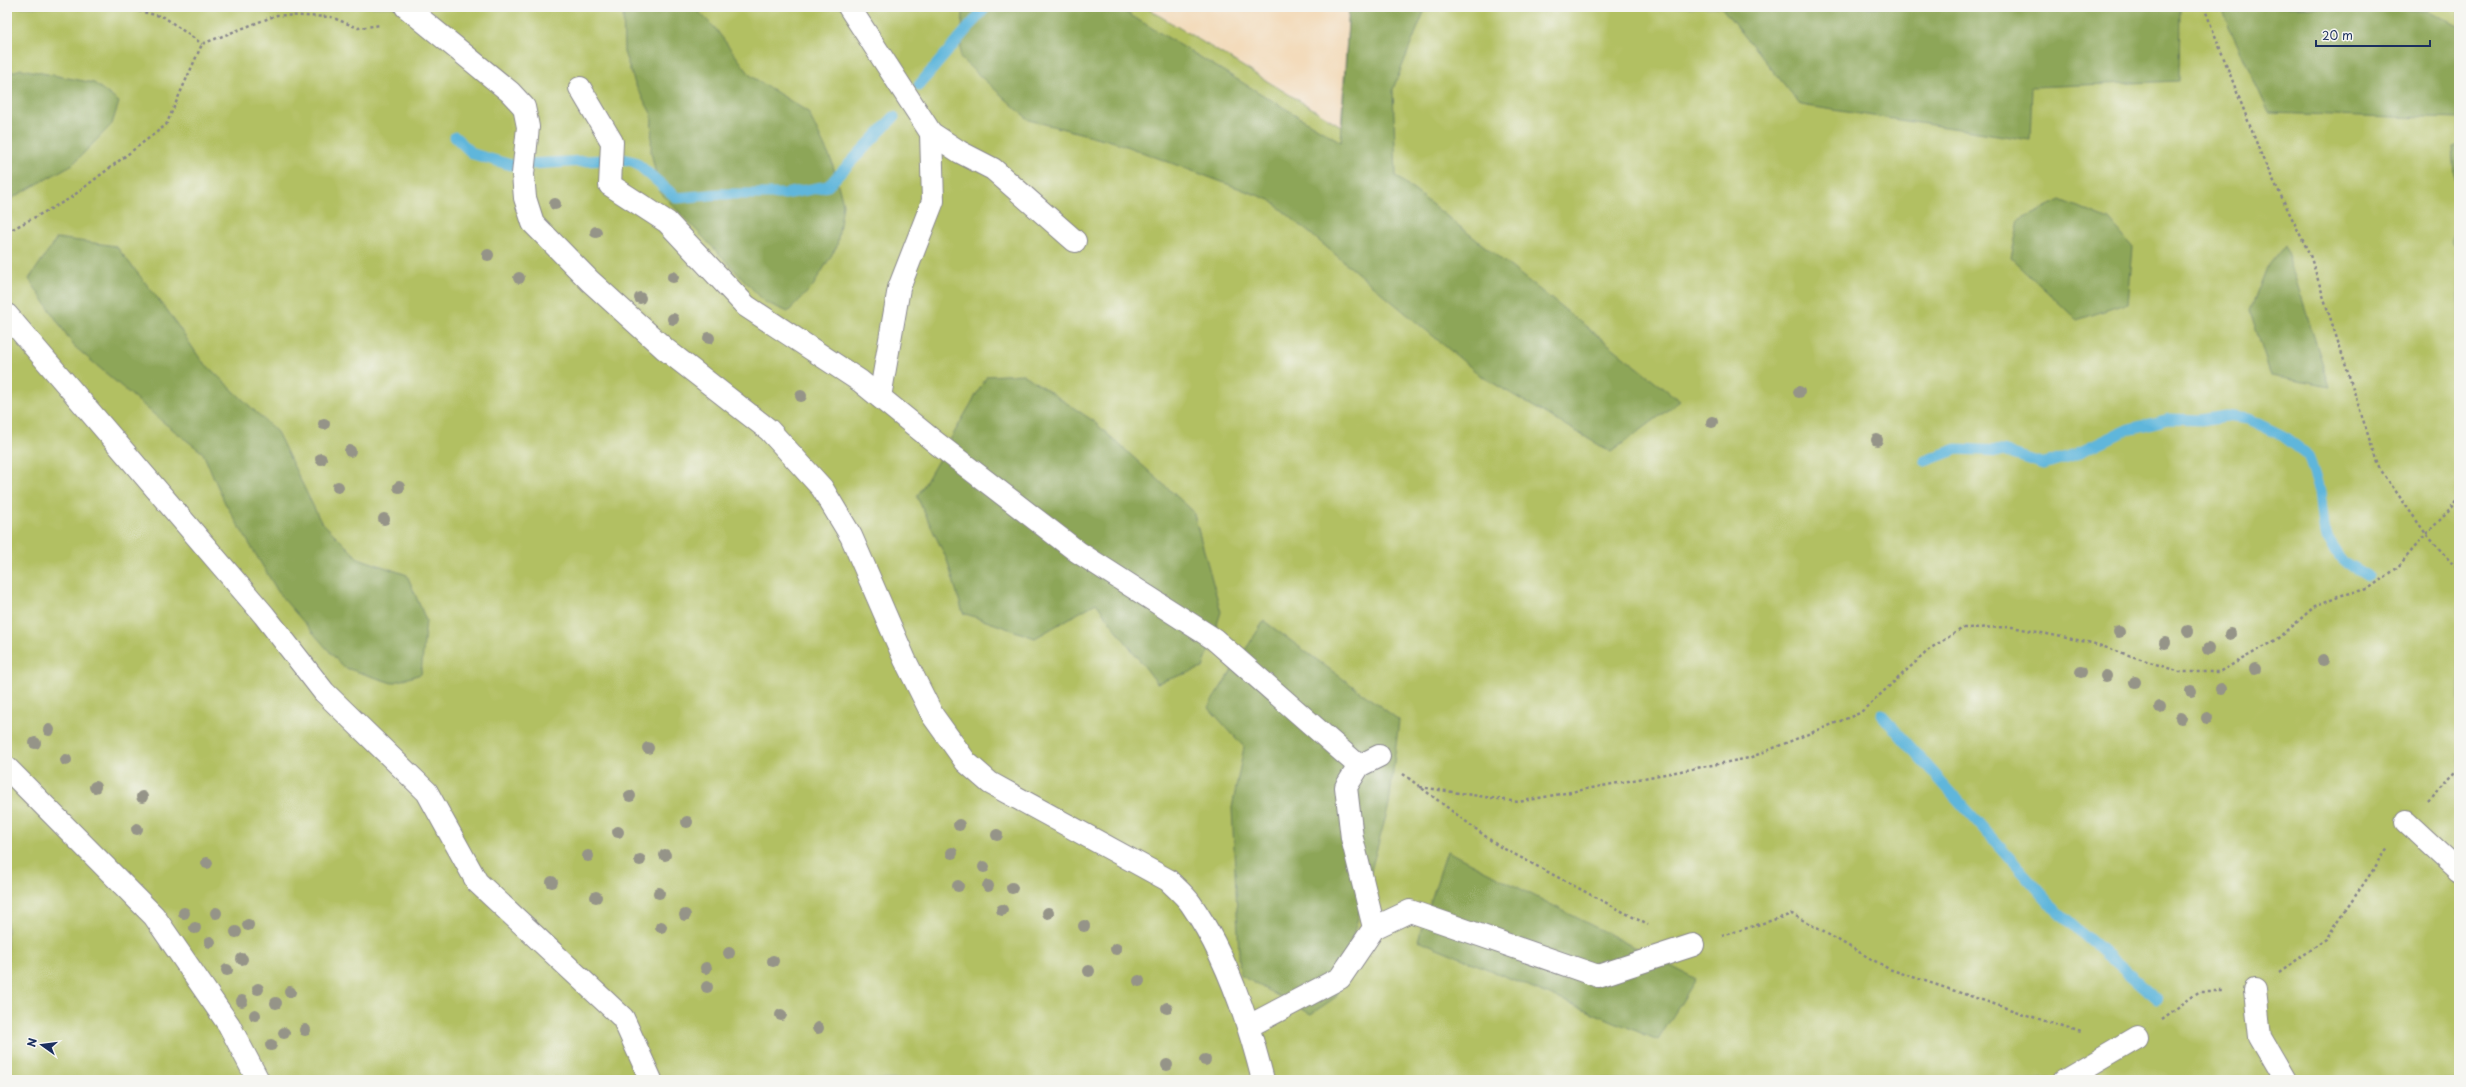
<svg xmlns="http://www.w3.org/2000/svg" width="2466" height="1087" viewBox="0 0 2466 1087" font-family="'Playpen Sans',sans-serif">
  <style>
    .green { fill: #b2c062; stroke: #667860 }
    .forest { fill: #8da658; stroke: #546a5b }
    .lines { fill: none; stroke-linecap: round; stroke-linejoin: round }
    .stream { stroke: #5eb6db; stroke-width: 11 }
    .lane-casing { stroke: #87858c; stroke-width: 24 }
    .path { stroke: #87858c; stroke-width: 2.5; stroke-dasharray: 3 3; stroke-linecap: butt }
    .lane { stroke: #fff; stroke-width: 22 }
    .tree { fill: #959488 }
  </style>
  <rect width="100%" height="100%" fill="#f6f6f2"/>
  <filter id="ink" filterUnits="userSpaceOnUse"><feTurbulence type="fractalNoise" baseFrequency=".025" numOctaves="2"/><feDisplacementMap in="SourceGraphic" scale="8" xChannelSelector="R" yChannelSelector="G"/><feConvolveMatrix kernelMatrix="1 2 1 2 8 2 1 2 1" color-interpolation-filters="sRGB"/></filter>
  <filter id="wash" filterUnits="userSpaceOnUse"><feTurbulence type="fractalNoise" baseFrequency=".012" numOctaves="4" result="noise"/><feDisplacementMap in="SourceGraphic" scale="16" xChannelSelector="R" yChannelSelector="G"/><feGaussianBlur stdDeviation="0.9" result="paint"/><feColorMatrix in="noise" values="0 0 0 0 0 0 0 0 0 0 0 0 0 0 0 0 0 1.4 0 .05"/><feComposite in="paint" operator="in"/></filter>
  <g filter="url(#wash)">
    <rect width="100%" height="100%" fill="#f3dbbb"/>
    <polygon class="green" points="7,7 1145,7 1341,126 1349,7 2459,7 2459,1080 7,1080"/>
    <g class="forest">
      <polygon points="623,7 694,7 715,28 751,76 808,112 832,162 843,204 837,246 813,286 788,312 765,302 660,192 651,152 652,115 635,84 624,52"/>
      <polygon points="969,7 1117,7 1341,142 1349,7 1426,7 1393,89 1396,176 1680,401 1611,452 1481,376 1270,200 1115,142 1029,120 960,58 963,13"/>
      <polygon points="1721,7 2180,7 2179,81 2032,87 2030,140 1801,105"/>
      <polygon points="2220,7 2371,7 2428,11 2459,27 2459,119 2269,113"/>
      <polygon points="21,69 94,83 119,102 112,124 73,164 7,201 7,74"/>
      <polygon points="2459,145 2459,250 2450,242 2458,220 2453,147"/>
      <polygon points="2061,200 2109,220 2133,248 2128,303 2077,320 2011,258 2019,220"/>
      <polygon points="57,238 116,246 167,310 201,360 277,432 320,520 358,558 407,575 426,620 421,674 392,683 343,667 280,595 225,503 203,453 163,422 74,346 29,279"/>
      <polygon points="2285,246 2330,387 2271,376 2250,311 2266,270"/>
      <polygon points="1023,374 1092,420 1193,511 1221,612 1203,668 1157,683 1096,603 1035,638 963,613 947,560 917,497 987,376"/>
      <polygon points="1264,621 1399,720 1389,805 1336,997 1311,1014 1240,975 1232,808 1244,747 1208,707"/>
      <polygon points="1447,851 1696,979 1658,1040 1418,940"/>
    </g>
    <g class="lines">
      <g class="stream">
        <polyline points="919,85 986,7"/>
        <polyline points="455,137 473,154 511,165 623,159 635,162 677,198 720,194 785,194 828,186 894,117"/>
        <polyline points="1925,461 1957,449 2003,451 2044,464 2076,454 2129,429 2169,419 2200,420 2226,416 2248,419 2283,436 2308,455 2320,492 2325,534 2343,561 2368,576"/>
        <polyline points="1881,714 2058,912 2157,999"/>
      </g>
    </g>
  </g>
  <g filter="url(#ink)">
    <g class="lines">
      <defs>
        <g id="lane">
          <path d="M406,7l104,85 14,15 4,20 -5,47 2,24 8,25 57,58 75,68 104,81 53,58 29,48 54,124 28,56 33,46 24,21 178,97c8,8 17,15 23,24 36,52 57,116 72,176"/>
          <polyline points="849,7 931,133 960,152 993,169 1075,241"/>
          <polyline points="580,88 612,142 610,185 667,222 746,306 860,381 935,442 1078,552 1214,639 1359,766"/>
          <polyline points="7,315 264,615 324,692 427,792 477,882 623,1018 651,1080"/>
          <polyline points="880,397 899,288 933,201 931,133"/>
          <polyline points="7,768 154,916 229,1025 258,1080"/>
          <polyline points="2406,822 2459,871"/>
          <polyline points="1374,928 1352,838 1346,787 1359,766 1379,756"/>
          <polyline points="2255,990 2260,1037 2285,1080"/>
          <polyline points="1249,1026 1340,978 1374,928 1410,911 1598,976 1693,945"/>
          <polyline points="2064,1080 2137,1037"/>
        </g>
      </defs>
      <use href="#lane" class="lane-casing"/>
      <g class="path">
        <polyline points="121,7 164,17 202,44"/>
        <polyline points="2204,7 2262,157 2310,255 2378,466 2426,534 2459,571"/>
        <polyline points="7,232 69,199 166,125 202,44 277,15 331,17 358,28 381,25"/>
        <polyline points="1403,774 1497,845 1648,925"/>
        <polyline points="1420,787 1518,802 1749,758 1860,713 1931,648 1963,628 2012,627 2092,643 2180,672 2219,672 2278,639 2315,606 2338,596 2368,589 2397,568 2426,534 2448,512 2459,496"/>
        <polyline points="2428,800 2459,769"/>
        <polyline points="1722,936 1792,914 1889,969 2081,1033"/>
        <polyline points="2280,972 2326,939 2388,848"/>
        <polyline points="2162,1019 2200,991 2224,991"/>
      </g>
      <use href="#lane" class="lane"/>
    </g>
    <g class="tree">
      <circle cx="555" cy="204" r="6"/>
      <circle cx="596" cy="232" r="6"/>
      <circle cx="488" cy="255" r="6"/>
      <circle cx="673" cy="277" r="6"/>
      <circle cx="519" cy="278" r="6"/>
      <circle cx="640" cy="298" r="6"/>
      <circle cx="673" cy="319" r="6"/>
      <circle cx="709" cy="338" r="6"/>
      <circle cx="1799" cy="392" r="6"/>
      <circle cx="801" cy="396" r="6"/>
      <circle cx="1712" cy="422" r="6"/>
      <circle cx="324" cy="424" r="6"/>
      <circle cx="1877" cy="440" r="6"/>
      <circle cx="350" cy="451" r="6"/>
      <circle cx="321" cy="459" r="6"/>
      <circle cx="338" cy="487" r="6"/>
      <circle cx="399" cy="487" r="6"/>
      <circle cx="384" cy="519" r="6"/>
      <circle cx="2188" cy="631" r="6"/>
      <circle cx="2119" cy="632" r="6"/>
      <circle cx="2230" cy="634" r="6"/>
      <circle cx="2165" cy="643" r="6"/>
      <circle cx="2208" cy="649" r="6"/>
      <circle cx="2323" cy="660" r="6"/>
      <circle cx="2255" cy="669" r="6"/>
      <circle cx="2081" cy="672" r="6"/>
      <circle cx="2106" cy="676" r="6"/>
      <circle cx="2135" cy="682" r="6"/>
      <circle cx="2221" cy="689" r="6"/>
      <circle cx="2191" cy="691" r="6"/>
      <circle cx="2160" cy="707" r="6"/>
      <circle cx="2181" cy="718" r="6"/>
      <circle cx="2207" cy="718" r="6"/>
      <circle cx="49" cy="730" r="6"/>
      <circle cx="35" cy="743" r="6"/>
      <circle cx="648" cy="748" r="6"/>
      <circle cx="66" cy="760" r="6"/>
      <circle cx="95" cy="787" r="6"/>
      <circle cx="630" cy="796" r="6"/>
      <circle cx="142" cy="797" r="6"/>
      <circle cx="687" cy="822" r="6"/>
      <circle cx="959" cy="825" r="6"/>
      <circle cx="137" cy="829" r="6"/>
      <circle cx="618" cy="832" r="6"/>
      <circle cx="997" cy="835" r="6"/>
      <circle cx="952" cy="853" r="6"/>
      <circle cx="665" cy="855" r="6"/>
      <circle cx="588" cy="856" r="6"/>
      <circle cx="640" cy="860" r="6"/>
      <circle cx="207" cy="863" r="6"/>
      <circle cx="984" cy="867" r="6"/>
      <circle cx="552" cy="882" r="6"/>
      <circle cx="958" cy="886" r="6"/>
      <circle cx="988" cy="886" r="6"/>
      <circle cx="1012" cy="888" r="6"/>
      <circle cx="659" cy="893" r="6"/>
      <circle cx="596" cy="897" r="6"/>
      <circle cx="1002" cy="910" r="6"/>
      <circle cx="184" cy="913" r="6"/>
      <circle cx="216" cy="913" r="6"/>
      <circle cx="1048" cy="913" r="6"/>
      <circle cx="685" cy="915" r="6"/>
      <circle cx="248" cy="925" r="6"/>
      <circle cx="1084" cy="926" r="6"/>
      <circle cx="661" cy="927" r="6"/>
      <circle cx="195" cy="928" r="6"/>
      <circle cx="236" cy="932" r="6"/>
      <circle cx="210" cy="942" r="6"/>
      <circle cx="1116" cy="949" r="6"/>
      <circle cx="729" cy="953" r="6"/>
      <circle cx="242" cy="959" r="6"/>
      <circle cx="773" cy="961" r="6"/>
      <circle cx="706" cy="968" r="6"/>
      <circle cx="227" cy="970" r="6"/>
      <circle cx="1089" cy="971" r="6"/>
      <circle cx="1139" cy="981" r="6"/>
      <circle cx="707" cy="987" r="6"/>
      <circle cx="258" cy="989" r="6"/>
      <circle cx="290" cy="992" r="6"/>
      <circle cx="242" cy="1001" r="6"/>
      <circle cx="276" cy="1003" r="6"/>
      <circle cx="1167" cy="1008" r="6"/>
      <circle cx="255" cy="1015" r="6"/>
      <circle cx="781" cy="1015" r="6"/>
      <circle cx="818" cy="1028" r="6"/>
      <circle cx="305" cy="1030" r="6"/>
      <circle cx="284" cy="1033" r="6"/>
      <circle cx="271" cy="1045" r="6"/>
      <circle cx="1205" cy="1060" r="6"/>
      <circle cx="1167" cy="1065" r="6"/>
    </g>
  </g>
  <rect width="2466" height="1087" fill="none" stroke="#f6f6f2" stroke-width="24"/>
  <g transform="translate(42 1045) rotate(284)" stroke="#f6f6f2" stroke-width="3" paint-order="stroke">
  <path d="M0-3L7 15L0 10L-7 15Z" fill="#1b2f5e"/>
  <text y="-6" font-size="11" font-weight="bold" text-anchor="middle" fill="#1b2f5e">N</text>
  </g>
  <path d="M2316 40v6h114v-6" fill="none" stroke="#1b2f5e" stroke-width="2"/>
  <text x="2322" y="40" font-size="12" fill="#1b2f5e" stroke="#f6f6f2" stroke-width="3" paint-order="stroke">20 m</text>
</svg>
